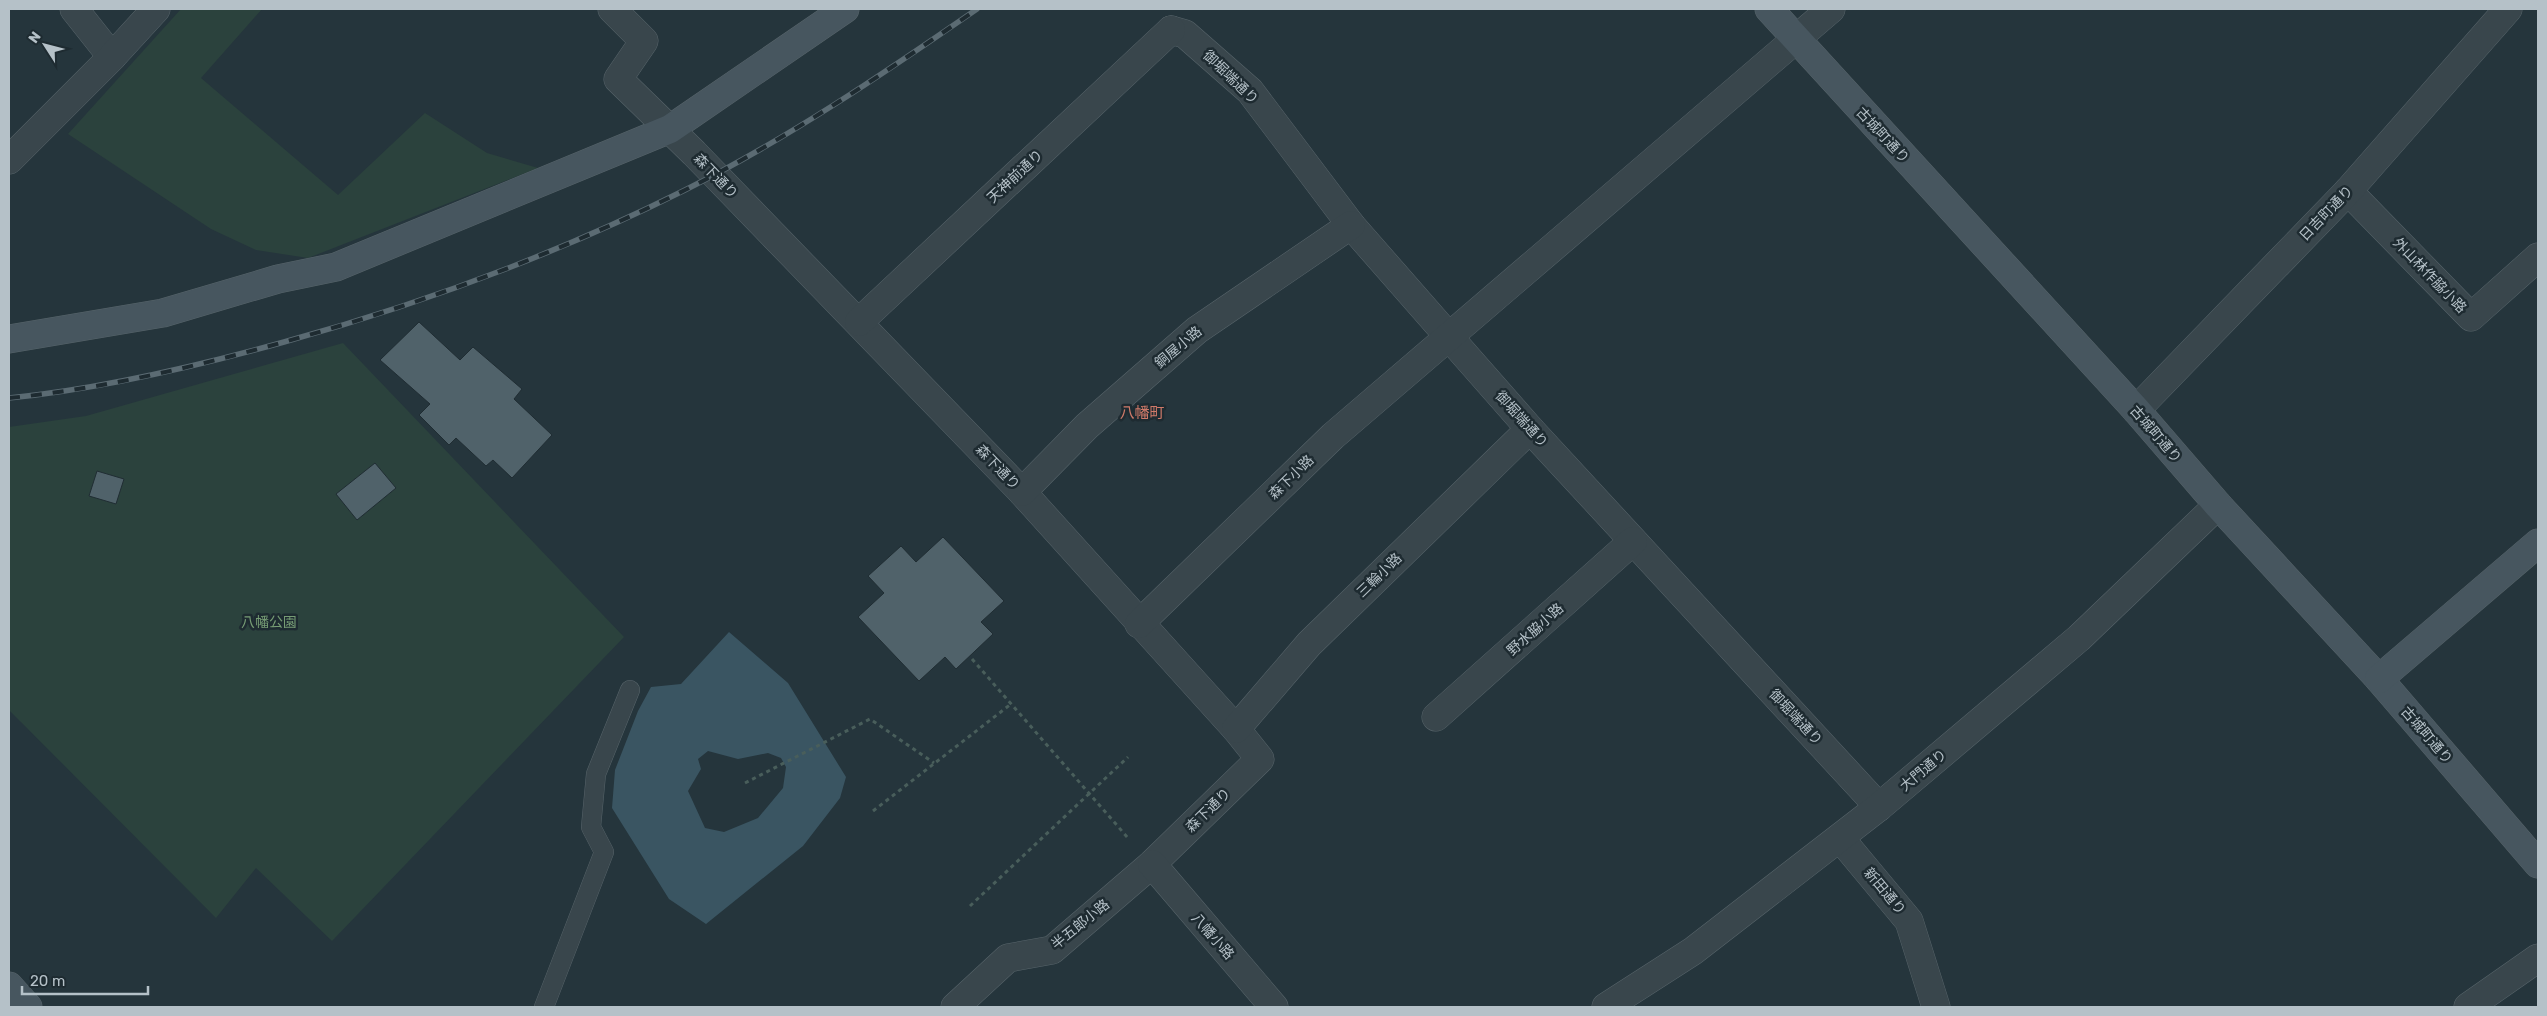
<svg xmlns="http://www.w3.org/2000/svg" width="2547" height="1016" viewBox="0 0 2547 1016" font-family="Rubik,'Noto Sans JP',sans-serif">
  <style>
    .green { fill: #2b423d }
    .water { fill: #3a5562; fill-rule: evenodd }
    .building { fill: #50626a; stroke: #202d33 }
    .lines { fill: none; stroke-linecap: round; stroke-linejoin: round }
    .lane-casing { stroke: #57646a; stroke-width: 20 }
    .street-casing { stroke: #57646a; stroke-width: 29 }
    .secondary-casing { stroke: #57646a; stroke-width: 29 }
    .path { stroke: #495e5b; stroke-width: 3; stroke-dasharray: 4 4; stroke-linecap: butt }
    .lane { stroke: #39464c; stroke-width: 19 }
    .street { stroke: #39464c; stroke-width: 28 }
    .secondary { stroke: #47565f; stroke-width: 28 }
    .rail-casing { stroke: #5b6b73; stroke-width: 5.5 }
    .rail { stroke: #1e2b31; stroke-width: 4; stroke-dasharray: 11; stroke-linecap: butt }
    .labels { text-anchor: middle; stroke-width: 5; stroke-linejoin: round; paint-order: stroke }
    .street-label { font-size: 14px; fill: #b5c1c8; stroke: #1e2b31 }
    .park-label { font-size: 14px; fill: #769c74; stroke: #1e2b31 }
    .neighbourhood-label { font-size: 15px; fill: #cf7a69; stroke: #1e2b31 }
  </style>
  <rect width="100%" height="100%" fill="#25353c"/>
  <g class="green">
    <polygon points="181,9 262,9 201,78 338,195 425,113 487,153 538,168 308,258 256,250 211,229 68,134"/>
    <polygon points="343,343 624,637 332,941 256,868 216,918 9,710 9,427 86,416"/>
  </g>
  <path class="water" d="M729,632l59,51 58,94 -6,21 -37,48 -97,78 -37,-25 -57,-91 3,-38 23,-59 13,-24 30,-3zM708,751l30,8 30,-6 13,5 5,9 -3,21 -25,30 -34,14 -19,-4 -17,-37 13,-22 -3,-10z"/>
  <g class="building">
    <polygon points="419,322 460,360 473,347 522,389 514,399 552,435 512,478 493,460 486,466 456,438 449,445 419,415 430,404 380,360"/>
    <polygon points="375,463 396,488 357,520 336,494"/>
    <polygon points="97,471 124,479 116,504 89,496"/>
    <polygon points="943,537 1004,601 981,622 993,634 956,669 945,657 919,681 858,617 884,593 868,576 901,546 916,562"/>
  </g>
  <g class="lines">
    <defs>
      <polyline id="lane" points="544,1007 604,852 591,827 596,774 630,690"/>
      <g id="street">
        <polyline points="74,9 112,57"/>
        <polyline points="612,9 644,41 618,79 694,153 1022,492 1236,729 1260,759 1152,864 1052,950 1008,958 955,1007"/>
        <polyline points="1171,30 1185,34 1250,91 1351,225 1450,338 1530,429 1879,807"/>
        <polyline points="9,160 112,57 156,9"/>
        <polyline points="2348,191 2471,317 2538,257"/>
        <polyline points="859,322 1171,30"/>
        <polyline points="2136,410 2348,191 2508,9"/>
        <polyline points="1022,492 1087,426 1197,330 1351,225"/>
        <polyline points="1139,624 1333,436 1831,9"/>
        <polyline points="1436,717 1633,541"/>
        <polyline points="1236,729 1309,644 1530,429"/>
        <polyline points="1840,838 1909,921 1936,1007"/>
        <polyline points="1152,864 1274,1007"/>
        <polyline points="1606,1007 1693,951 1879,807 2079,638 2218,505"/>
        <polyline points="2468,1007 2538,958"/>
      </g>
      <g id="secondary">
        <polyline points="1769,9 2136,410 2218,505 2379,679 2538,864"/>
        <polyline points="9,339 163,313 278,279 336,267 670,129 845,9"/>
        <polyline points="2379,679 2538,543"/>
        <polyline points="9,986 28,1007"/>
      </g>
    </defs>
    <use href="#lane" class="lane-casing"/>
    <use href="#street" class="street-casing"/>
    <use href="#secondary" class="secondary-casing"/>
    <g class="path">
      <polyline points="972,659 1128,838"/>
      <polyline points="745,783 870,719 934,763"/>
      <polyline points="873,811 1011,704"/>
      <polyline points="970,906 1128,757"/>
    </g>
    <use href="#lane" class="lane"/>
    <use href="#street" class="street"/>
    <use href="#secondary" class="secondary"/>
    <defs>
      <path id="rail" d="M9,398c92,-9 185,-31 275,-56 137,-38 273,-88 401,-152 102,-51 198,-116 292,-181"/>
    </defs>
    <use href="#rail" class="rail-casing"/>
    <use href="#rail" class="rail"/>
  </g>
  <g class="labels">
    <g class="street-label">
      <text transform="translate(1231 77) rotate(44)" y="5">御堀端通り</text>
      <text transform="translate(1883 135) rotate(47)" y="5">古城町通り</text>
      <text transform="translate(716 176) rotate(46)" y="5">森下通り</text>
      <text transform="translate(1015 176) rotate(-43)" y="5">天神前通り</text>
      <text transform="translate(2326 213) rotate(-46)" y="5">日吉町通り</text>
      <text transform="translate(2430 275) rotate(46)" y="5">外山林作脇小路</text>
      <text transform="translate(1178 347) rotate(-40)" y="5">銅屋小路</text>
      <text transform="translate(1522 419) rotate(48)" y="5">御堀端通り</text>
      <text transform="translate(2156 434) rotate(49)" y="5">古城町通り</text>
      <text transform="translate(998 467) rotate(46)" y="5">森下通り</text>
      <text transform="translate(1291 477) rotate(-44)" y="5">森下小路</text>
      <text transform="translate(1379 575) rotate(-44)" y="5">三輪小路</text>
      <text transform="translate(1535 629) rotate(-42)" y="5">野水脇小路</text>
      <text transform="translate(1796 717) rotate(47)" y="5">御堀端通り</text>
      <text transform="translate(2427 735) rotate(49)" y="5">古城町通り</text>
      <text transform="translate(1923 770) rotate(-40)" y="5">大門通り</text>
      <text transform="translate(1208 810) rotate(-44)" y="5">森下通り</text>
      <text transform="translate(1885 891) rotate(50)" y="5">新田通り</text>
      <text transform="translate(1080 924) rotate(-39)" y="5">半五郎小路</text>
      <text transform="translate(1213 936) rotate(49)" y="5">八幡小路</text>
    </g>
    <g class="park-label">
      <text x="269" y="627">八幡公園</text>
    </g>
    <g class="neighbourhood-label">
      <text x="1142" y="418">八幡町</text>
    </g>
  </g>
  <rect width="2547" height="1016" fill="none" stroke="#b5c1c8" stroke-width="20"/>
  <g transform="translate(45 45) rotate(306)" stroke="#1e2b31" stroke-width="4" paint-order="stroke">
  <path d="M0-4L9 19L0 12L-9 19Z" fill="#b5c1c8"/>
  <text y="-8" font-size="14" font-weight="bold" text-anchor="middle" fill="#b5c1c8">N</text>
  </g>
  <path d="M22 986v8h126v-8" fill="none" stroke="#b5c1c8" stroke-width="2.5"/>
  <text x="30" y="986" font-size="15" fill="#b5c1c8" stroke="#1e2b31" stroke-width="4" paint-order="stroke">20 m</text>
</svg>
